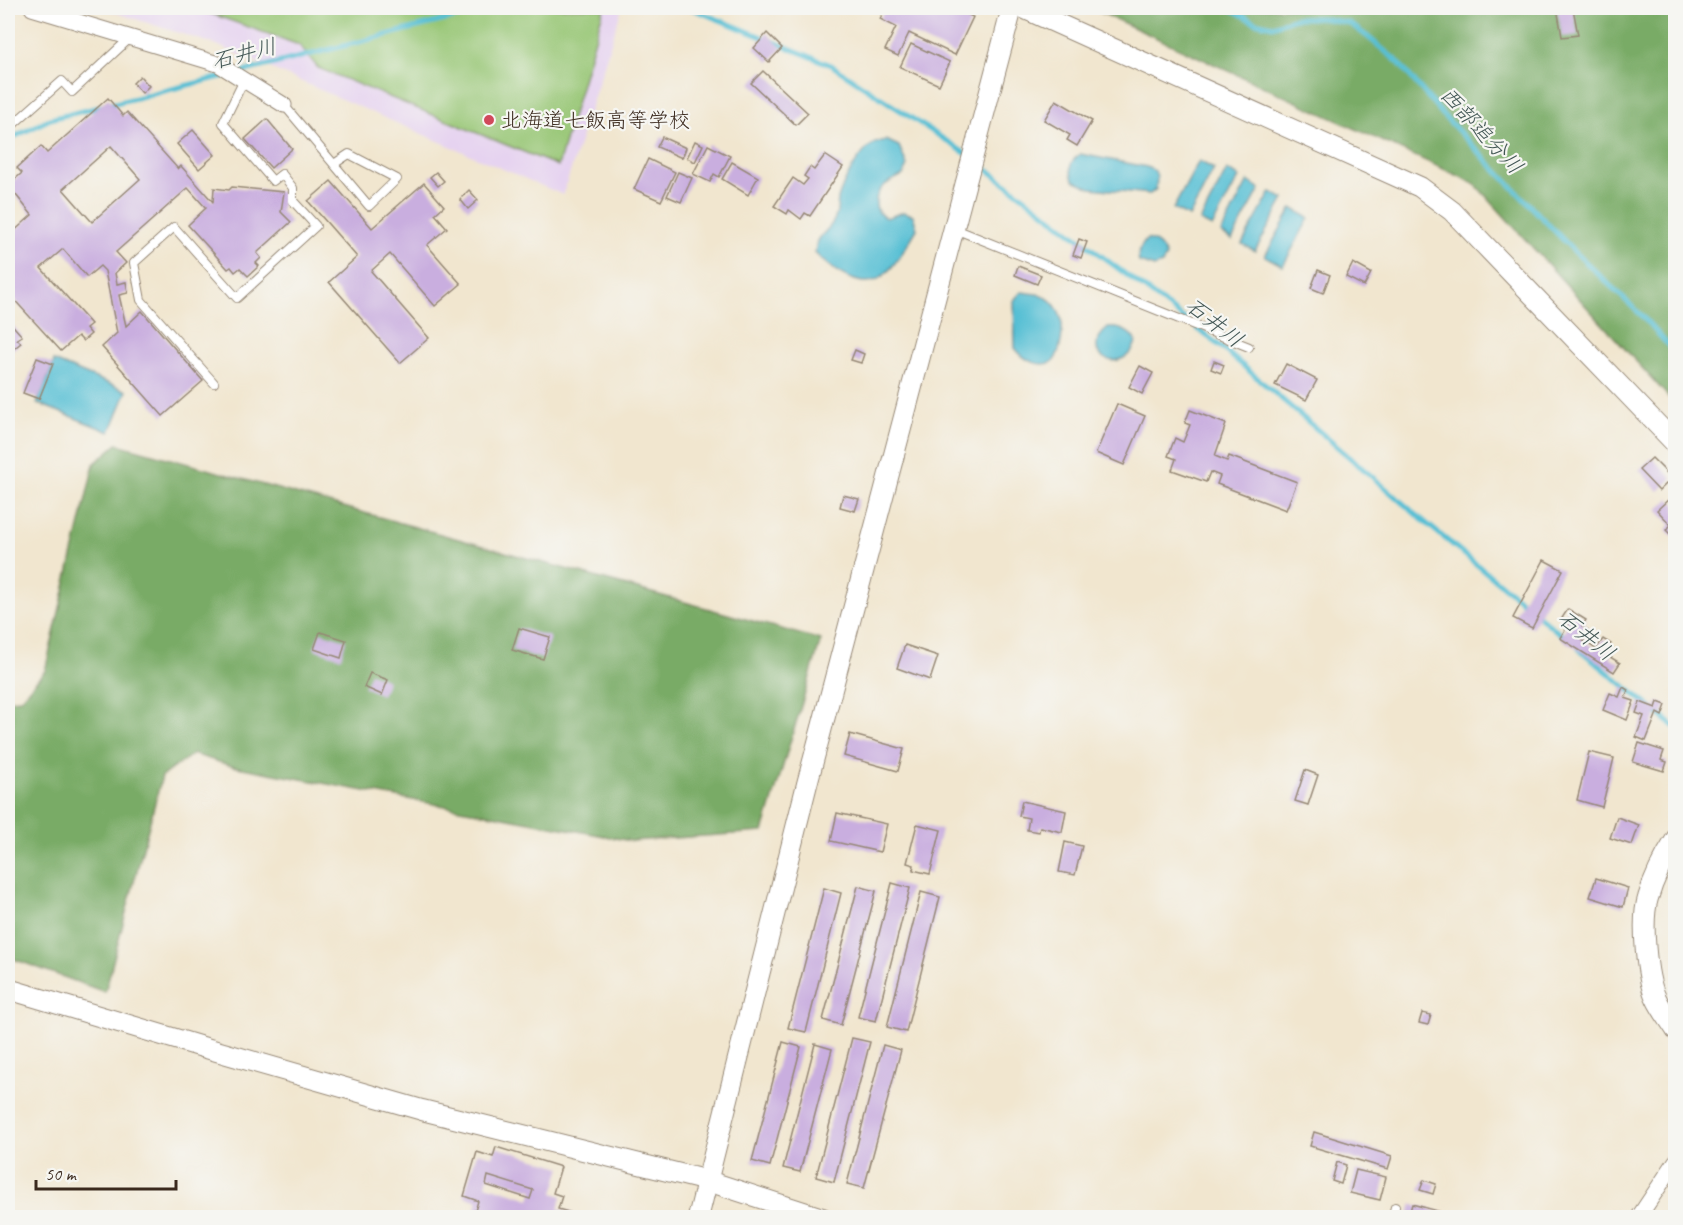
<svg xmlns="http://www.w3.org/2000/svg" width="1683" height="1225" viewBox="0 0 1683 1225" font-family="Caveat,'Klee One',sans-serif">
  <style>
    .built { fill: #e6d3f0 }
    .green { fill: #97c674; stroke: #697849; stroke-width: 1.5 }
    .forest { fill: #79ab66; stroke: #5a6a42; stroke-width: 1.5 }
    .water { fill: #57bfd4; stroke: #497479; stroke-width: 1.5 }
    .lines { fill: none; stroke-linecap: round; stroke-linejoin: round }
    .stream { stroke: #57bfd4; stroke-width: 5 }
    .building { fill: #c9aedf; fill-rule: evenodd }
    .service-casing { stroke: #968876; stroke-width: 10 }
    .minor-casing { stroke: #968876; stroke-width: 17 }
    .tertiary-casing { stroke: #968876; stroke-width: 22 }
    .service { stroke: #fff; stroke-width: 8 }
    .minor { stroke: #fff; stroke-width: 15 }
    .tertiary { stroke: #fff; stroke-width: 20 }
    .poi-dot { fill: #d1495b; stroke: #f6f6f2; stroke-width: 2 }
    .labels { text-anchor: middle; stroke-width: 4.5; stroke-linejoin: round; paint-order: stroke }
    .poi-label { font-size: 21px; fill: #3b2a1e; stroke: #f6f6f2; text-anchor: start }
    .water-label { font-size: 22px; font-style: italic; fill: #435755; stroke: #f6f6f2 }
  </style>
  <rect width="100%" height="100%" fill="#f6f6f2"/>
  <filter id="ink" filterUnits="userSpaceOnUse"><feTurbulence type="fractalNoise" baseFrequency=".0167" numOctaves="2"/><feDisplacementMap in="SourceGraphic" scale="12" xChannelSelector="R" yChannelSelector="G"/><feConvolveMatrix kernelMatrix="1 2 1 2 8 2 1 2 1" color-interpolation-filters="sRGB"/></filter>
  <filter id="wash" filterUnits="userSpaceOnUse"><feTurbulence type="fractalNoise" baseFrequency=".008" numOctaves="4" result="noise"/><feDisplacementMap in="SourceGraphic" scale="24" xChannelSelector="R" yChannelSelector="G"/><feGaussianBlur stdDeviation="1.35" result="paint"/><feColorMatrix in="noise" values="0 0 0 0 0 0 0 0 0 0 0 0 0 0 0 0 0 1.4 0 .05"/><feComposite in="paint" operator="in"/></filter>
  <g filter="url(#wash)">
    <rect width="100%" height="100%" fill="#f1e6cf"/>
    <polygon class="built" points="101,8 622,8 563,195 217,45"/>
    <polygon class="green" points="195,8 604,8 558,166 318,68 299,45"/>
    <g class="forest">
      <polygon points="1091,8 1675,8 1675,404 1474,183"/>
      <polygon points="117,444 821,640 763,832 631,841 232,766 193,754 162,776 105,992 8,957 8,700 20,699 45,671 94,464"/>
    </g>
    <g class="water">
      <path d="M886,140l13,6 8,19 -4,10c-6,3 -13,6 -18,10 -12,10 -13,26 1,33l18,-6 9,3 4,14c-9,15 -25,44 -41,51 -19,9 -49,-14 -61,-27 2,-21 14,-20 20,-35 3,-6 2,-13 3,-19 5,-17 20,-45 35,-55 3,-2 9,-3 13,-4z"/>
      <path d="M1080,154l67,13 8,4 2,7 -1,11 -6,5 -59,-6 -18,-8c-4,-13 -4,-18 7,-26z"/>
      <polygon points="1199,161 1214,169 1189,217 1173,209"/>
      <polygon points="1227,170 1239,177 1212,227 1200,221"/>
      <polygon points="1248,181 1260,189 1232,240 1221,233"/>
      <polygon points="1271,192 1284,199 1255,251 1242,244"/>
      <polygon points="1292,208 1309,218 1283,266 1265,256"/>
      <path d="M1147,239c10,3 15,7 19,17l-4,8 -8,3 -15,-5c-2,-10 1,-15 8,-23z"/>
      <path d="M1021,292c7,1 17,1 23,4 20,12 21,33 15,54 -2,4 -3,10 -7,12 -14,6 -29,-3 -37,-14l-1,-48z"/>
      <path d="M1108,328c12,-1 22,3 28,14 -12,36 -61,13 -28,-14z"/>
      <polygon points="54,361 127,391 110,432 37,403"/>
    </g>
    <g class="lines">
      <g class="stream">
        <polyline points="690,8 831,65 968,155"/>
        <polyline points="1229,8 1255,22 1273,26 1295,18 1321,18 1349,23 1368,37 1398,62 1443,115 1573,250 1641,315 1676,354"/>
        <polyline points="238,73 492,8"/>
        <polyline points="8,140 50,119 229,75"/>
        <polyline points="976,161 1186,320"/>
        <polyline points="1198,329 1220,346 1426,523 1526,605"/>
        <polyline points="1533,611 1565,638"/>
        <polyline points="1579,649 1676,728"/>
      </g>
    </g>
    <g id="blocks">
      <g class="building">
        <polygon points="885,8 954,8 973,17 955,55 909,33 898,56 885,50 896,27 880,19"/>
        <polygon points="1557,8 1573,8 1578,35 1562,37"/>
        <polygon points="767,33 782,48 769,62 754,48"/>
        <polygon points="911,44 950,62 939,85 900,67"/>
        <polygon points="763,71 808,113 796,125 751,83"/>
        <polygon points="140,76 149,86 142,93 133,83"/>
        <path d="M108,98l15,18 4,-4 51,57 3,-3 32,36 1,-14 15,2 3,-3 52,5 -3,20 10,10 -34,31 4,5 -5,5 3,3 -11,10 -8,-8 -5,4 -4,-5 -3,2 -40,-44 18,-17 -18,-20 -72,64 10,11 -11,10 2,11 9,-2 2,11 -9,2 7,31 16,-15 61,70 -40,35 -61,-69 15,-14 -12,-62 -5,-5 -13,11 -24,-28 -22,19 50,56 -5,4 5,6 -8,7 -5,-5 -17,15 -51,-56 -2,2v-67l3,4 21,-19 -24,-30 14,-12 -5,-5 24,-22 6,7zM111,146l29,33 -48,43 -29,-33z"/>
        <polygon points="1056,100 1092,121 1077,146 1067,140 1070,135 1044,120"/>
        <polygon points="267,119 292,149 271,168 245,139"/>
        <polygon points="193,130 215,155 199,169 177,144"/>
        <polygon points="662,137 686,148 682,158 657,147"/>
        <polygon points="695,141 703,145 695,162 687,158"/>
        <polygon points="708,145 730,156 719,177 714,174 710,182 693,174"/>
        <polygon points="825,155 843,167 810,216 805,213 801,219 789,210 787,214 774,206 793,178 803,185 808,179 804,176 810,167 814,170"/>
        <polygon points="648,159 675,172 661,201 634,189"/>
        <polygon points="732,162 758,177 748,195 722,179"/>
        <polygon points="436,172 444,181 438,186 430,177"/>
        <polygon points="678,172 692,178 681,202 667,196"/>
        <polygon points="331,181 372,228 424,183 444,206 435,214 447,228 427,245 461,284 435,306 390,254 371,271 429,338 400,363 329,282 357,257 308,201"/>
        <polygon points="469,190 478,200 468,209 460,199"/>
        <polygon points="1079,239 1087,242 1081,258 1073,255"/>
        <polygon points="1353,263 1371,273 1364,286 1346,277"/>
        <polygon points="1018,266 1041,275 1037,284 1015,275"/>
        <polygon points="1318,270 1330,275 1323,293 1311,288"/>
        <polygon points="8,320 22,336 17,339 21,343 12,350 9,347 8,348"/>
        <polygon points="855,350 864,354 861,363 851,360"/>
        <polygon points="37,358 53,364 39,399 23,393"/>
        <polygon points="1214,361 1224,365 1221,373 1211,369"/>
        <polygon points="1286,364 1317,380 1306,400 1275,385"/>
        <polygon points="1140,366 1153,373 1142,394 1129,387"/>
        <polygon points="1117,404 1145,416 1124,465 1096,453"/>
        <polygon points="1190,410 1226,424 1215,456 1227,461 1229,456 1297,482 1286,510 1217,484 1220,476 1210,472 1206,482 1172,470 1176,459 1168,456 1175,438 1183,442 1190,425 1185,423"/>
        <polygon points="1652,458 1672,478 1659,491 1639,470"/>
        <polygon points="843,495 859,499 855,511 840,507"/>
        <polygon points="1669,499 1676,505 1676,540 1666,530 1671,525 1657,510"/>
        <polygon points="1544,560 1563,570 1532,628 1513,618"/>
        <polygon points="1568,609 1586,620 1582,626 1588,630 1582,640 1596,649 1603,639 1611,644 1608,648 1613,651 1610,657 1620,663 1614,672 1560,638 1569,623 1562,618"/>
        <polygon points="519,628 550,637 543,659 512,650"/>
        <polygon points="320,632 346,640 341,658 314,649"/>
        <polygon points="905,645 938,656 930,680 897,668"/>
        <polygon points="370,673 388,680 382,695 364,687"/>
        <polygon points="1623,687 1628,690 1625,698 1634,701 1627,720 1603,710 1610,693 1619,697"/>
        <polygon points="1640,702 1656,708 1658,702 1666,705 1662,716 1657,713 1646,741 1636,737 1644,716 1636,713"/>
        <polygon points="850,734 904,749 898,771 844,756"/>
        <polygon points="1639,743 1664,751 1661,760 1667,762 1664,771 1633,762"/>
        <polygon points="1589,752 1614,758 1602,807 1577,800"/>
        <polygon points="1305,770 1318,775 1308,805 1295,801"/>
        <polygon points="1022,801 1066,811 1062,832 1040,827 1039,832 1027,830 1029,818 1019,816"/>
        <polygon points="837,813 887,824 880,852 831,841"/>
        <polygon points="1617,817 1639,825 1632,845 1610,838"/>
        <polygon points="917,824 941,830 930,874 913,870 914,865 907,863"/>
        <polygon points="1065,842 1082,846 1075,875 1059,872"/>
        <polygon points="1596,878 1628,888 1623,907 1590,897"/>
        <polygon points="892,883 910,888 876,1021 858,1017"/>
        <polygon points="858,886 876,891 841,1025 823,1020"/>
        <polygon points="824,888 841,893 806,1032 788,1028"/>
        <polygon points="921,892 940,897 906,1032 887,1027"/>
        <polygon points="1422,1013 1431,1015 1428,1025 1419,1023"/>
        <polygon points="852,1038 870,1042 834,1182 816,1177"/>
        <polygon points="783,1042 801,1047 770,1166 752,1161"/>
        <polygon points="815,1044 832,1049 800,1172 783,1168"/>
        <polygon points="883,1045 901,1050 864,1188 847,1184"/>
        <polygon points="1314,1132 1392,1156 1388,1169 1310,1146"/>
        <path d="M496,1147l65,20 -8,26 9,3 -4,13 14,4 -1,5h-74l-22,-7 3,-10 -14,-5 13,-44 16,5zM488,1176l45,14 -3,9 -44,-14z"/>
        <polygon points="1337,1162 1346,1165 1341,1184 1332,1181"/>
        <polygon points="1356,1170 1386,1177 1380,1200 1350,1193"/>
        <polygon points="1424,1180 1436,1184 1433,1194 1420,1190"/>
        <polygon points="1412,1204 1459,1217 1458,1218 1408,1218"/>
      </g>
    </g>
  </g>
  <g filter="url(#ink)">
    <use href="#blocks" fill-opacity="0" stroke="#968876" stroke-width="1.5"/>
    <g class="lines">
      <defs>
        <g id="service">
          <polyline points="284,105 369,206 397,179 349,154 334,164"/>
          <polyline points="8,129 62,81 72,92 130,38"/>
          <polyline points="955,229 1249,347"/>
          <polyline points="214,383 141,300 134,263 174,227 237,298 316,226 293,201 293,188 282,174 273,181 223,123 244,80"/>
          <polyline points="1392,1218 1395,1207"/>
        </g>
        <g id="minor">
          <polyline points="32,8 218,64 284,105"/>
          <polyline points="1638,1218 1676,1161"/>
        </g>
        <g id="tertiary">
          <polyline points="1023,8 1420,187 1452,211 1676,444"/>
          <path d="M1676,839c-12,19 -22,38 -28,59 -7,22 -2,79 8,100 5,11 13,21 20,32"/>
          <polyline points="8,989 199,1046 422,1110 708,1181 822,1218"/>
          <polyline points="698,1218 807,784 1012,8"/>
        </g>
      </defs>
      <use href="#service" class="service-casing"/>
      <use href="#minor" class="minor-casing"/>
      <use href="#tertiary" class="tertiary-casing"/>
      <use href="#service" class="service"/>
      <use href="#minor" class="minor"/>
      <use href="#tertiary" class="tertiary"/>
    </g>
  </g>
  <circle class="poi-dot" cx="489" cy="120" r="6"/>
  <g class="labels">
    <g class="poi-label">
      <text x="501" y="127">北海道七飯高等学校</text>
    </g>
    <g class="water-label">
      <text transform="translate(244 53) rotate(-14)" y="8">石井川</text>
      <text transform="translate(1482 130) rotate(47)" y="8">西部追分川</text>
      <text transform="translate(1215 322) rotate(38)" y="8">石井川</text>
      <text transform="translate(1587 635) rotate(39)" y="8">石井川</text>
    </g>
  </g>
  <rect width="1683" height="1225" fill="none" stroke="#f6f6f2" stroke-width="30"/>
  <path d="M36 1180v9h140v-9" fill="none" stroke="#3b2a1e" stroke-width="3"/>
  <text x="45" y="1180" font-size="18" fill="#3b2a1e" stroke="#f6f6f2" stroke-width="4.5" paint-order="stroke">50 m</text>
</svg>
